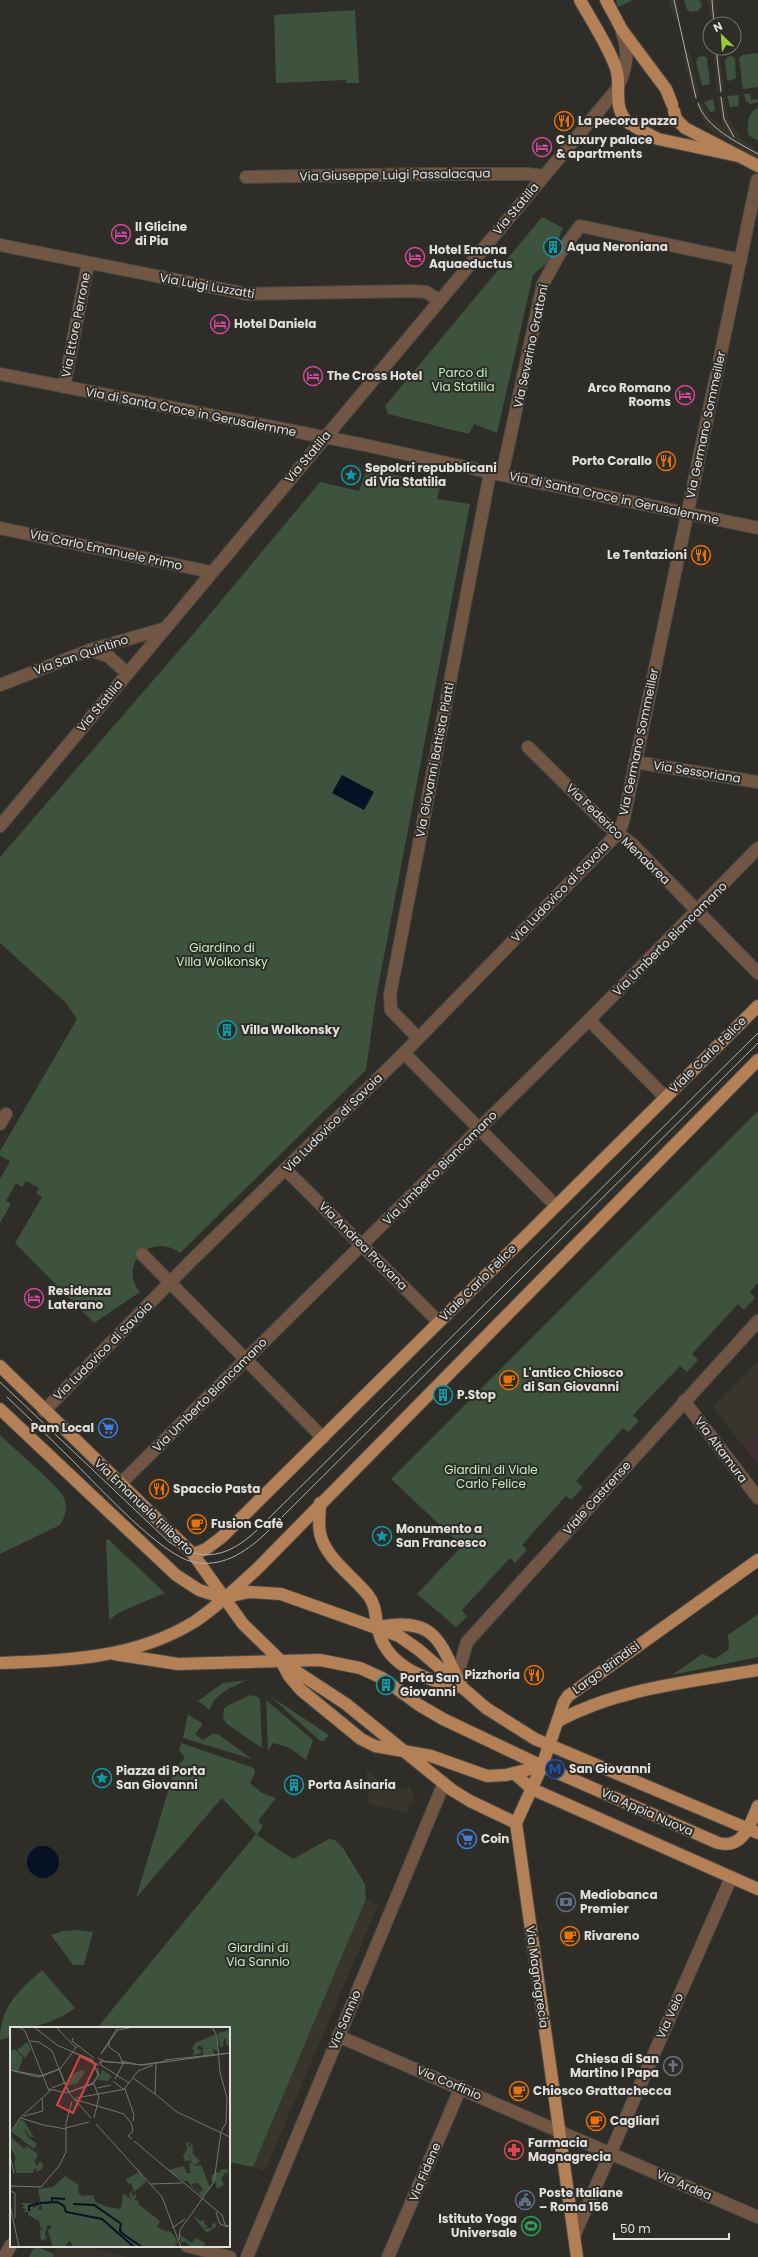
<svg xmlns="http://www.w3.org/2000/svg" width="758" height="2257" viewBox="0 0 758 2257" font-family="Poppins,sans-serif">
  <style>
    .built { fill: #38352a }
    .education { fill: #402e37 }
    .green { fill: #3e533e }
    .water { fill: #061224 }
    .lines { fill: none; stroke-linecap: round; stroke-linejoin: round }
    .minor-casing { stroke: #4a4945; stroke-width: 14 }
    .major-casing { stroke: #4a4945; stroke-width: 14 }
    .minor { stroke: #715743; stroke-width: 12 }
    .major { stroke: #b48056; stroke-width: 12 }
    .tram { stroke: #b0afac; stroke-width: 1 }
    .labels { text-anchor: middle; stroke-width: 4; stroke-linejoin: round; paint-order: stroke }
    .poi-label { font-size: 12px; font-weight: bold; fill: #e0dfdc; stroke: #2e2d28; text-anchor: start }
    .street-label { font-size: 12px; fill: #e0dfdc; stroke: #2e2d28 }
    .park-label { font-size: 12px; fill: #c2ecc1; stroke: #2e2d28 }
    .inset-river { fill: none; stroke: #061224; stroke-width: 2 }
    .inset-road { fill: none; stroke: #757470; stroke-width: 1 }
    .view { fill: #d84343; fill-opacity: 0.15; stroke: #d84343; stroke-width: 2 }
    .inset-edge { fill: none; stroke: #e0dfdc; stroke-width: 2 }
  </style>
  <rect width="100%" height="100%" fill="#2e2d28"/>
  <g class="built">
    <polygon points="669,0 677,0 681,18 674,19"/>
    <polygon points="707,0 715,0 717,16 710,17"/>
    <polygon points="713,48 719,48 724,91 717,93"/>
    <polygon points="689,50 700,97 693,99 682,52"/>
    <polygon points="725,97 727,113 732,125 744,141 758,150 758,159 708,128 695,104 702,102 711,118 723,127 718,98"/>
    <polygon points="758,1361 758,1432 744,1447 713,1407"/>
    <polygon points="366,1769 382,1783 396,1791 410,1786 415,1801 412,1802 407,1813 369,1804"/>
    <polygon points="366,1899 378,1905 265,2171 253,2167"/>
    <polygon points="58,2246 85,2246 127,2257 53,2257"/>
  </g>
  <polygon class="education" points="758,1432 758,1464 744,1447"/>
  <g class="green">
    <polygon points="616,0 633,0 618,7"/>
    <polygon points="684,0 700,0 702,6 698,11 690,12 686,8"/>
    <polygon points="355,10 359,83 346,83 346,80 276,83 274,15"/>
    <polygon points="758,53 758,87 743,89 739,58 742,55"/>
    <polygon points="704,56 707,58 710,84 702,86 696,62 698,57"/>
    <polygon points="732,56 735,59 736,78 729,81 727,79 725,61 727,57"/>
    <polygon points="758,89 758,102 750,104 746,101 744,94 750,94 751,100 758,99"/>
    <polygon points="739,95 738,106 730,107 727,96"/>
    <polygon points="713,99 715,111 710,112 704,102"/>
    <path d="M758,108v33l-10,-6c-1,-10 -1,-23 10,-27z"/>
    <polygon points="542,217 563,228 549,261 533,275 497,433 474,424 469,434 388,414 385,406"/>
    <path d="M367,468l73,18 -3,13 33,5 -94,494 -10,72 -186,183c-28,-22 -63,12 -40,39l-46,31 -79,-80 27,-46 -6,-4 3,-5 -13,-7 -4,6 -6,-4 -10,18 5,3 -11,19v-44l10,-18 -10,-5v-5l77,-132 -11,-16 -66,-60v-86l189,-218 131,-157 39,9z"/>
    <polygon points="758,1111 758,1283 750,1292 755,1298 744,1310 738,1304 692,1354 698,1360 687,1372 680,1366 633,1415 639,1421 628,1432 623,1428 576,1481 583,1487 571,1500 566,1496 522,1545 527,1550 515,1563 510,1558 462,1610 467,1617 456,1627 417,1594 462,1546 391,1479"/>
    <path d="M0,1435c12,12 59,51 64,63 4,9 1,19 -4,27l-60,29z"/>
    <polygon points="108,1539 165,1593 118,1613 109,1620 106,1540"/>
    <polygon points="758,1614 758,1657 672,1675 702,1654 715,1659 729,1649 728,1635"/>
    <path d="M247,1680c-14,7 -33,13 -37,30l-12,-9 25,-18z"/>
    <polygon points="250,1695 259,1697 260,1701 262,1748 227,1724 223,1718 224,1709 227,1706"/>
    <polygon points="270,1696 329,1735 324,1741 320,1741"/>
    <polygon points="266,1700 313,1740 306,1760 288,1747 273,1743 268,1751"/>
    <polygon points="188,1714 203,1724 195,1734 203,1740 212,1734 218,1734 252,1759 183,1738"/>
    <polygon points="181,1743 254,1768 255,1773 250,1783 262,1793 276,1798 258,1821 263,1826 257,1835 293,1859 329,1839 335,1840 343,1848 365,1884 366,1899 253,2167 229,2162 229,2028 97,2028 256,1834 222,1798 136,1898 175,1768 185,1758 179,1750"/>
    <polygon points="76,1930 93,1932 84,1965 73,1965 51,1935 63,1931"/>
    <path d="M42,1970l33,38c-21,15 -39,20 -64,20v9l-11,3c0,-33 18,-49 42,-70z"/>
    <polygon points="35,2246 54,2254 53,2257 29,2257"/>
  </g>
  <g class="water">
    <polygon points="342,775 374,792 364,810 332,793"/>
    <circle cx="43" cy="1862" r="16"/>
  </g>
  <g class="lines">
    <defs>
      <g id="minor">
        <polyline points="246,177 433,174 528,174 544,176"/>
        <polyline points="0,245 247,294 412,291 426,292 439,300"/>
        <polyline points="0,374 360,444 502,475 758,528"/>
        <polyline points="64,387 88,263"/>
        <polyline points="502,475 543,284 560,253 580,226 741,260"/>
        <polyline points="0,528 211,572"/>
        <polyline points="90,650 108,656 127,673"/>
        <polyline points="0,685 90,650 163,629"/>
        <polyline points="528,747 606,824 632,844 758,973"/>
        <polyline points="635,762 758,782"/>
        <path d="M0,826l617,-737c9,-20 13,-36 5,-57"/>
        <polyline points="589,1020 665,1097"/>
        <polyline points="418,1038 391,1010 390,995 490,473"/>
        <polyline points="404,1053 556,1206"/>
        <polyline points="0,1124 6,1114"/>
        <polyline points="286,1170 439,1322"/>
        <polyline points="142,1254 323,1438"/>
        <polyline points="684,1401 758,1498"/>
        <polyline points="44,1411 191,1261 404,1053 618,833 623,822 757,180"/>
        <polyline points="120,1484 589,1020 758,848"/>
        <polyline points="461,1684 460,1666 467,1642 758,1321"/>
        <polyline points="338,2036 758,2217"/>
        <polyline points="574,2236 731,1878"/>
        <polyline points="187,2246 230,2257"/>
        <polyline points="4,2257 11,2245"/>
        <polyline points="247,2257 444,1783"/>
        <polyline points="388,2257 461,2087"/>
      </g>
      <g id="major">
        <path d="M580,0c10,18 33,54 37,72 4,19 -5,38 13,52"/>
        <polyline points="606,0 622,30 666,89 672,104"/>
        <polyline points="674,111 676,119 685,128 758,166"/>
        <polyline points="635,127 658,139 738,156"/>
        <polyline points="0,1366 193,1554 243,1624 282,1662 346,1704 452,1790 470,1801 516,1823"/>
        <polyline points="0,1409 176,1575 199,1590 224,1598"/>
        <path d="M320,1503c0,10 -2,20 0,30 5,25 33,43 48,62 9,11 7,25 11,38 10,35 51,49 82,54"/>
        <polyline points="193,1554 206,1549 222,1537 758,1006"/>
        <polyline points="227,1597 249,1592 281,1594 399,1636 419,1650 486,1708 535,1739 758,1833"/>
        <path d="M378,1627c55,-10 61,11 81,55"/>
        <path d="M114,1654l64,10 142,-4 40,8 22,10 37,27 24,14 99,47 176,77c25,6 32,-18 40,-37"/>
        <path d="M0,1663c66,-2 136,-5 194,-41 23,-15 43,-35 63,-53l501,-509"/>
        <polyline points="282,1663 289,1676 301,1690 361,1739 375,1746 431,1756 487,1776 506,1775 542,1766"/>
        <path d="M558,1721c61,-33 132,-39 200,-51"/>
        <polyline points="515,1774 532,1789 758,1889"/>
        <polyline points="577,2257 516,1823 542,1766 564,1702 568,1696 758,1560"/>
      </g>
    </defs>
    <use href="#minor" class="minor-casing"/>
    <use href="#major" class="major-casing"/>
    <use href="#minor" class="minor"/>
    <use href="#major" class="major"/>
    <g class="tram">
      <polyline points="674,0 696,98"/>
      <polyline points="712,0 714,24"/>
      <polyline points="716,48 721,92"/>
      <polyline points="721,97 724,119 734,137"/>
      <path d="M698,103c8,25 39,39 60,51"/>
      <path d="M0,1382l169,160c34,21 59,15 87,-11l502,-498"/>
      <path d="M7,1397c23,22 46,44 68,66 25,25 86,92 118,99 29,6 51,-9 71,-27l494,-492"/>
    </g>
  </g>
  <defs>
    <symbol id="restaurant-ring" viewBox="-11 -11 22 22"><circle r="9.5" fill="#2e2d28" stroke="#e8710a" stroke-width="1.5"/><path d="M-5-6h1v4h1v-4h1v4h1v-4h1v5L-1.5 .5V6h-2V.5L-5-1ZM5-6V6H3V1.5H1.5Q1.5-4 5-6Z" fill="#e8710a"/></symbol>
    <symbol id="hotel-ring" viewBox="-11 -11 22 22"><circle r="9.5" fill="#2e2d28" stroke="#d1479c" stroke-width="1.5"/><path d="M-6-4.5h1.5V1H6V5H4.5V3h-9V5H-6ZM-4 0a1.8 1.8 0 1 1 3.6 0ZM.5 0V-2.5h3Q6-2.5 6 0Z" fill="#d1479c"/></symbol>
    <symbol id="building-ring" viewBox="-11 -11 22 22"><circle r="9.5" fill="#2e2d28" stroke="#0f9aa8" stroke-width="1.5"/><path d="M-4-6H4V6H1V3H-1V6H-4ZM-2.5-4.3h1.7v1.8h-1.7ZM.8-4.3h1.7v1.8H.8ZM-2.5-1h1.7V.8h-1.7ZM.8-1h1.7V.8H.8Z" fill="#0f9aa8"/></symbol>
    <symbol id="sight-ring" viewBox="-11 -11 22 22"><circle r="9.5" fill="#2e2d28" stroke="#0f9aa8" stroke-width="1.5"/><path d="M0-6L1.8-2.2L6-1.7L2.9 1.2L3.7 5.4L0 3.3L-3.7 5.4L-2.9 1.2L-6-1.7L-1.8-2.2Z" fill="#0f9aa8"/></symbol>
    <symbol id="cafe-ring" viewBox="-11 -11 22 22"><circle r="9.5" fill="#2e2d28" stroke="#e8710a" stroke-width="1.5"/><path d="M-5.5-4.5H6V0H3Q3 3.5 0 3.5H-2.5Q-5.5 3.5-5.5 0ZM3-3.2v2h1.7v-2ZM-6 4.5H4V6H-6Z" fill="#e8710a"/></symbol>
    <symbol id="supermarket-ring" viewBox="-11 -11 22 22"><circle r="9.5" fill="#2e2d28" stroke="#3f7fe0" stroke-width="1.5"/><path d="M-6-5.5h2.5l.6 2H6L4.5 2H-2.5L-4.4-4H-6ZM-1.5 3.2a1.3 1.3 0 1 0 .1 0ZM3 3.2a1.3 1.3 0 1 0 .1 0Z" fill="#3f7fe0"/></symbol>
    <symbol id="metro-ring" viewBox="-11 -11 22 22"><circle r="9.5" fill="#2e2d28" stroke="#1a4fb4" stroke-width="1.5"/><path d="M-5.5 5V-5H-3L0 0L3-5H5.5V5H3V-.5L0 4L-3-.5V5Z" fill="#1a4fb4"/></symbol>
    <symbol id="bank-ring" viewBox="-11 -11 22 22"><circle r="9.5" fill="#2e2d28" stroke="#5c6f8a" stroke-width="1.5"/><path d="M-6-4H6V4H-6ZM0-2.3a2.3 2.3 0 1 0 0 4.6a2.3 2.3 0 1 0 0-4.6Z" fill="#5c6f8a"/></symbol>
    <symbol id="church-ring" viewBox="-11 -11 22 22"><circle r="9.5" fill="#2e2d28" stroke="#6b7280" stroke-width="1.5"/><path d="M-1.2-6h2.4v3.5h3.3v2.4h-3.3V6h-2.4V-.1h-3.3v-2.4h3.3Z" fill="#6b7280"/></symbol>
    <symbol id="pharmacy-ring" viewBox="-11 -11 22 22"><circle r="9.5" fill="#2e2d28" stroke="#e0444e" stroke-width="1.5"/><path d="M-2-6h4v4h4v4h-4v4h-4v-4h-4v-4h4Z" fill="#e0444e"/></symbol>
    <symbol id="civic-ring" viewBox="-11 -11 22 22"><circle r="9.5" fill="#2e2d28" stroke="#5c6f8a" stroke-width="1.5"/><path d="M-.6-6.5H3V-4.5H.6V-3L4-1V1h2V6H-6V1h2V-1L-.6-3ZM-1.2 2.5V6h2.4V2.5Z" fill="#5c6f8a"/></symbol>
    <symbol id="stadium-ring" viewBox="-11 -11 22 22"><circle r="9.5" fill="#2e2d28" stroke="#2e9e5b" stroke-width="1.5"/><path d="M0-5a6.5 5 0 1 0 0 10a6.5 5 0 1 0 0-10ZM-3.5-1.8h7v3.6h-7Z" fill="#2e9e5b"/></symbol>
  </defs>
  <g fill-rule="evenodd">
    <use href="#restaurant-ring" x="553" y="110" width="22" height="22"/>
    <use href="#hotel-ring" x="531" y="136" width="22" height="22"/>
    <use href="#hotel-ring" x="110" y="223" width="22" height="22"/>
    <use href="#building-ring" x="542" y="236" width="22" height="22"/>
    <use href="#hotel-ring" x="404" y="246" width="22" height="22"/>
    <use href="#hotel-ring" x="209" y="313" width="22" height="22"/>
    <use href="#hotel-ring" x="302" y="365" width="22" height="22"/>
    <use href="#hotel-ring" x="674" y="384" width="22" height="22"/>
    <use href="#restaurant-ring" x="655" y="450" width="22" height="22"/>
    <use href="#sight-ring" x="340" y="464" width="22" height="22"/>
    <use href="#restaurant-ring" x="690" y="544" width="22" height="22"/>
    <use href="#building-ring" x="216" y="1019" width="22" height="22"/>
    <use href="#hotel-ring" x="23" y="1287" width="22" height="22"/>
    <use href="#cafe-ring" x="498" y="1369" width="22" height="22"/>
    <use href="#building-ring" x="432" y="1384" width="22" height="22"/>
    <use href="#supermarket-ring" x="97" y="1417" width="22" height="22"/>
    <use href="#restaurant-ring" x="148" y="1478" width="22" height="22"/>
    <use href="#cafe-ring" x="186" y="1513" width="22" height="22"/>
    <use href="#sight-ring" x="371" y="1525" width="22" height="22"/>
    <use href="#restaurant-ring" x="523" y="1664" width="22" height="22"/>
    <use href="#building-ring" x="375" y="1674" width="22" height="22"/>
    <use href="#metro-ring" x="544" y="1758" width="22" height="22"/>
    <use href="#sight-ring" x="91" y="1767" width="22" height="22"/>
    <use href="#building-ring" x="283" y="1774" width="22" height="22"/>
    <use href="#supermarket-ring" x="456" y="1828" width="22" height="22"/>
    <use href="#bank-ring" x="555" y="1891" width="22" height="22"/>
    <use href="#cafe-ring" x="559" y="1925" width="22" height="22"/>
    <use href="#church-ring" x="662" y="2055" width="22" height="22"/>
    <use href="#cafe-ring" x="508" y="2080" width="22" height="22"/>
    <use href="#cafe-ring" x="585" y="2110" width="22" height="22"/>
    <use href="#pharmacy-ring" x="503" y="2139" width="22" height="22"/>
    <use href="#civic-ring" x="514" y="2189" width="22" height="22"/>
    <use href="#stadium-ring" x="520" y="2215" width="22" height="22"/>
  </g>
  <g class="labels">
    <g class="poi-label">
      <text x="578" y="125">La pecora pazza</text>
      <text x="556" y="144">C luxury palace<tspan x="556" dy="14">&amp; apartments</tspan></text>
      <text x="135" y="231">Il Glicine<tspan x="135" dy="14">di Pia</tspan></text>
      <text x="567" y="251">Aqua Neroniana</text>
      <text x="429" y="254">Hotel Emona<tspan x="429" dy="14">Aquaeductus</tspan></text>
      <text x="234" y="328">Hotel Daniela</text>
      <text x="327" y="380">The Cross Hotel</text>
      <text x="671" y="392" text-anchor="end">Arco Romano<tspan x="671" dy="14">Rooms</tspan></text>
      <text x="652" y="465" text-anchor="end">Porto Corallo</text>
      <text x="365" y="472">Sepolcri repubblicani<tspan x="365" dy="14">di Via Statilia</tspan></text>
      <text x="687" y="559" text-anchor="end">Le Tentazioni</text>
      <text x="241" y="1034">Villa Wolkonsky</text>
      <text x="48" y="1295">Residenza<tspan x="48" dy="14">Laterano</tspan></text>
      <text x="523" y="1377">L'antico Chiosco<tspan x="523" dy="14">di San Giovanni</tspan></text>
      <text x="457" y="1399">P.Stop</text>
      <text x="94" y="1432" text-anchor="end">Pam Local</text>
      <text x="173" y="1493">Spaccio Pasta</text>
      <text x="211" y="1528">Fusion Cafè</text>
      <text x="396" y="1533">Monumento a<tspan x="396" dy="14">San Francesco</tspan></text>
      <text x="520" y="1679" text-anchor="end">Pizzhoria</text>
      <text x="400" y="1682">Porta San<tspan x="400" dy="14">Giovanni</tspan></text>
      <text x="569" y="1773">San Giovanni</text>
      <text x="116" y="1775">Piazza di Porta<tspan x="116" dy="14">San Giovanni</tspan></text>
      <text x="308" y="1789">Porta Asinaria</text>
      <text x="481" y="1843">Coin</text>
      <text x="580" y="1899">Mediobanca<tspan x="580" dy="14">Premier</tspan></text>
      <text x="584" y="1940">Rivareno</text>
      <text x="659" y="2063" text-anchor="end">Chiesa di San<tspan x="659" dy="14">Martino I Papa</tspan></text>
      <text x="533" y="2095">Chiosco Grattachecca</text>
      <text x="610" y="2125">Cagliari</text>
      <text x="528" y="2147">Farmacia<tspan x="528" dy="14">Magnagrecia</tspan></text>
      <text x="539" y="2197">Poste Italiane<tspan x="539" dy="14">– Roma 156</tspan></text>
      <text x="517" y="2223" text-anchor="end">Istituto Yoga<tspan x="517" dy="14">Universale</tspan></text>
    </g>
    <g class="street-label">
      <text transform="translate(395 175) rotate(-1)" y="4">Via Giuseppe Luigi Passalacqua</text>
      <text transform="translate(516 209) rotate(-50)" y="4">Via Statilia</text>
      <text transform="translate(207 286) rotate(10)" y="4">Via Luigi Luzzatti</text>
      <text transform="translate(76 325) rotate(-79)" y="4">Via Ettore Perrone</text>
      <text transform="translate(531 346) rotate(-78)" y="4">Via Severino Grattoni</text>
      <text transform="translate(191 412) rotate(11)" y="4">Via di Santa Croce in Gerusalemme</text>
      <text transform="translate(706 425) rotate(-78)" y="4">Via Germano Sommeiller</text>
      <text transform="translate(308 457) rotate(-50)" y="4">Via Statilia</text>
      <text transform="translate(614 498) rotate(12)" y="4">Via di Santa Croce in Gerusalemme</text>
      <text transform="translate(106 550) rotate(12)" y="4">Via Carlo Emanuele Primo</text>
      <text transform="translate(81 655) rotate(-19)" y="4">Via San Quintino</text>
      <text transform="translate(100 706) rotate(-50)" y="4">Via Statilia</text>
      <text transform="translate(639 742) rotate(-78)" y="4">Via Germano Sommeiller</text>
      <text transform="translate(435 760) rotate(-79)" y="4">Via Giovanni Battista Piatti</text>
      <text transform="translate(697 772) rotate(9)" y="4">Via Sessoriana</text>
      <text transform="translate(618 834) rotate(44)" y="4">Via Federico Menabrea</text>
      <text transform="translate(560 892) rotate(-46)" y="4">Via Ludovico di Savoia</text>
      <text transform="translate(670 939) rotate(-45)" y="4">Via Umberto Biancamano</text>
      <text transform="translate(708 1055) rotate(-45)" y="4">Viale Carlo Felice</text>
      <text transform="translate(333 1123) rotate(-45)" y="4">Via Ludovico di Savoia</text>
      <text transform="translate(440 1168) rotate(-45)" y="4">Via Umberto Biancamano</text>
      <text transform="translate(363 1246) rotate(45)" y="4">Via Andrea Provana</text>
      <text transform="translate(478 1283) rotate(-45)" y="4">Viale Carlo Felice</text>
      <text transform="translate(103 1351) rotate(-45)" y="4">Via Ludovico di Savoia</text>
      <text transform="translate(210 1395) rotate(-45)" y="4">Via Umberto Biancamano</text>
      <text transform="translate(721 1450) rotate(53)" y="4">Via Altamura</text>
      <text transform="translate(597 1498) rotate(-48)" y="4">Viale Castrense</text>
      <text transform="translate(144 1507) rotate(44)" y="4">Via Emanuele Filiberto</text>
      <text transform="translate(606 1668) rotate(-36)" y="4">Largo Brindisi</text>
      <text transform="translate(647 1812) rotate(24)" y="4">Via Appia Nuova</text>
      <text transform="translate(537 1977) rotate(82)" y="4">Via Magnagrecia</text>
      <text transform="translate(670 2016) rotate(-66)" y="4">Via Veio</text>
      <text transform="translate(345 2020) rotate(-67)" y="4">Via Sannio</text>
      <text transform="translate(449 2083) rotate(23)" y="4">Via Corfinio</text>
      <text transform="translate(425 2172) rotate(-67)" y="4">Via Fidene</text>
      <text transform="translate(684 2185) rotate(23)" y="4">Via Ardea</text>
    </g>
    <g class="park-label">
      <text x="463" y="377">Parco di<tspan x="463" dy="14">Via Statilia</tspan></text>
      <text x="222" y="952">Giardino di<tspan x="222" dy="14">Villa Wolkonsky</tspan></text>
      <text x="491" y="1474">Giardini di Viale<tspan x="491" dy="14">Carlo Felice</tspan></text>
      <text x="258" y="1952">Giardini di<tspan x="258" dy="14">Via Sannio</tspan></text>
    </g>
  </g>
  <g transform="translate(10 2027)">
    <rect width="220" height="220" fill="#2e2d28"/>
    <path d="M219,3l1,15h-4v-6h-2l-1,8h-3l-2,-14zM206,7l2,18 -5,-4 1,7 -11,1v-9l-5,-1 -1,3 5,1 -1,3 -8,3 1,-6 -2,-1 3,-6zM17,15l4,8 -6,8 -8,-8zM5,22l8,9 -5,13 -8,-2v-18zM72,43l3,2 -8,11 -9,3 -1,-4 4,-3 -1,-4zM92,43l10,6 -4,5 -10,-1zM13,93l11,17h-4l-7,-10 5,10 9,7 -3,5 -22,-17 7,-11zM0,109l14,13 3,-3 11,8 -3,8 2,4 3,-5 4,4 -3,5 -5,2 1,-3h-3l-1,4h-17l-2,-11 2,-4 -6,-12zM176,115l4,1 -2,3 2,1 2,-5 1,12 7,7 -4,4 -4,-2 4,3 5,-1 9,22 -8,11 -4,-7 -2,2 2,-2 2,1 3,-2 -5,-7 -7,1 4,6 4,-2 -3,3 -6,-6 -2,-4h-4l-16,-11 16,-4 3,7h4l-2,-8 3,-3 -4,-10 3,10 -4,-2 -2,2 -2,-6 4,-6zM218,142v5l-4,-2 1,2 -4,4 3,7 -7,4 -2,-9 -3,3 -1,-7 5,-4 5,1 -2,-3zM129,145l7,8 -1,3 -11,9 -3,-9 -2,1 -4,-4zM55,149l14,9 -1,7 4,4 11,-1 3,7 12,5 13,2 2,-16 9,8 -3,-5 3,-6v7l3,-3 2,1 -3,5 5,1 -1,3 22,17 -3,6 10,5 1,-2 6,5 4,8 -3,1 1,3h-103l-3,-6 -6,6h-11l-5,-16 4,-4 -2,-2 -3,1 -2,8 2,4 -6,3 -1,-11 3,-2 -3,-1 -1,-6 -11,-6v-3h-4l2,-3 -4,-1 2,-3 -4,-2h18l-7,3 4,2 1,-2 4,-1 -2,5h4l-4,-21 15,-2zM182,188l9,6 4,-1 -1,4 4,2 -4,2h8v-4l4,-1v4l-9,6zM170,208l12,8 4,-5 9,5 -2,4h-12l-6,-6 -4,2z" fill="#3e533e"/>
    <path class="inset-river" d="M42,174v-3l13,1M30,176l17,-1 7,4 2,6 36,7 32,28M63,177l21,1 26,18M19,184v-5l10,-3M111,196l-1,8 3,3 19,13"/>
    <path class="inset-road" d="M9,0l6,4 24,60M24,0l23,18 36,16 1,4M46,0l20,21M63,11l-1,3 22,17M20,14l9,1 13,9 16,41 23,26M63,25l20,8M91,27l8,-11M91,27l17,-27M88,31l8,4 19,1M91,33v5l28,18M155,33l65,-7M112,34l18,4 27,-4M146,37l-1,30 22,18 53,25M87,39l4,-5 42,4 87,-12M0,43l32,6 18,-7 18,-24M0,43l28,7 21,-8 10,23 24,-9 5,-8 -4,-10M123,51l22,16M105,52l8,-15 -4,-10 -10,-7v-5l9,-12 16,-3M103,54l10,8M83,55l6,15 -5,21M42,61l12,-5M87,61l14,-3M39,62l18,4 26,-9 6,-9 -2,-7M114,62l14,-18 15,-6M115,62l9,26 -1,6M66,71l50,-9M64,72l50,15 7,9 2,8 -5,5 4,3M14,89l19,-5 -1,-13M11,91l22,7 23,4M86,97l66,73 19,50M56,101l23,-6M0,106l11,-16 30,-27M124,114l88,74 3,10 5,1M0,129l4,17M0,146v32l9,42M141,157l31,-1M0,159l31,1 18,-21 7,-14v-29l6,-22M0,164l5,2v25M206,185l4,12 8,3M162,201l13,-9M169,213l1,-10 34,-48 7,-50 5,-9 1,-25 -7,-26 -3,-36 -5,-9"/>
    <path class="view" d="M70,29l16,8 -23,49 -16,-8z"/>
    <rect width="220" height="220" class="inset-edge"/>
  </g>
  <g transform="translate(722 36) rotate(335)"><circle r="19" fill="#2e2d28" stroke="#757470"/>
  <path d="M0-3L7 15L0 10L-7 15Z" fill="#96cc39"/>
  <text y="-6" font-size="11" font-weight="bold" text-anchor="middle" fill="#e0dfdc">N</text>
  </g>
  <path d="M614 2233v6h115v-6" fill="none" stroke="#e0dfdc" stroke-width="2"/>
  <text x="620" y="2233" font-size="12" fill="#e0dfdc" stroke="#2e2d28" stroke-width="3" paint-order="stroke">50 m</text>
</svg>
